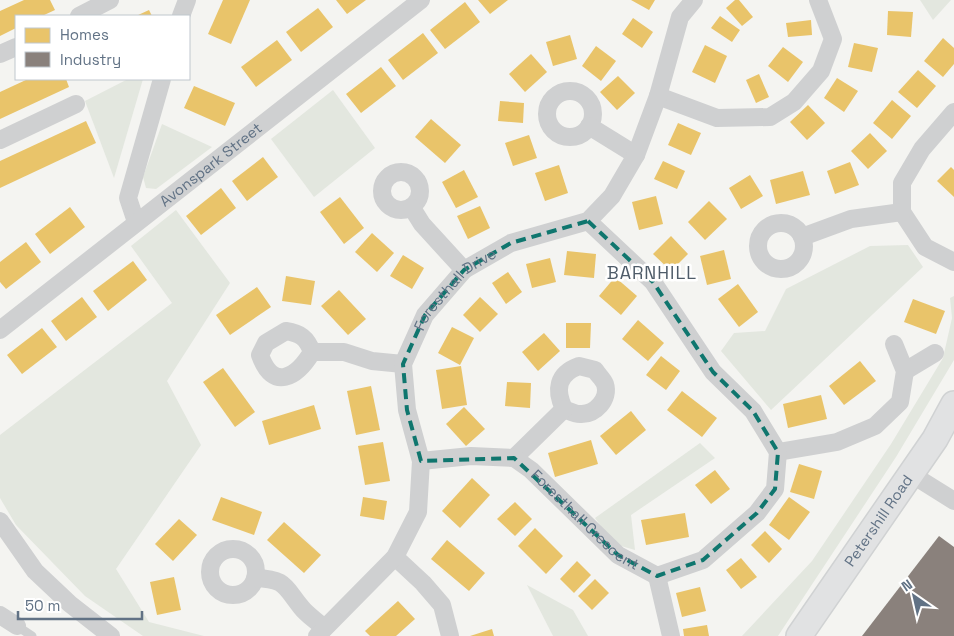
<svg xmlns="http://www.w3.org/2000/svg" width="954" height="636" viewBox="0 0 954 636" font-family="'Space Grotesk',sans-serif">
  <style>
    .green { fill: #e3e7df }
    .homes { fill: #e9c46a }
    .industry { fill: #8a817c }
    .lines { fill: none; stroke-linecap: round; stroke-linejoin: round }
    .secondary-casing { stroke: #d0d2d3; stroke-width: 28 }
    .lane { stroke: #cfd0d1; stroke-width: 9 }
    .street { stroke: #cfd0d1; stroke-width: 18 }
    .secondary { stroke: #e1e2e3; stroke-width: 25 }
    .marked { fill: none; stroke: #0f766e; stroke-width: 4; stroke-dasharray: 10 6; stroke-linejoin: round }
    .labels { text-anchor: middle; stroke-width: 5; stroke-linejoin: round; paint-order: stroke }
    .street-label { font-size: 15px; fill: #617285; stroke: #fff }
    .quarter-label { font-size: 18px; letter-spacing: 1px; fill: #4f5c69; stroke: #fff }
  </style>
  <rect width="100%" height="100%" fill="#f4f4f1"/>
  <g class="green">
    <polygon points="920,0 951,0 933,20"/>
    <polygon points="128,79 143,79 114,178 85,101"/>
    <polygon points="333,90 375,148 314,197 271,139"/>
    <polygon points="162,124 212,147 156,189 146,188 143,177"/>
    <polygon points="176,210 230,283 167,381 201,445 116,569 149,622 204,636 143,636 85,596 16,525 0,498 0,435 172,303 131,246"/>
    <polygon points="908,245 923,267 771,410 721,351 734,333 765,331 786,289 870,246"/>
    <polygon points="954,296 954,360 896,457 778,636 742,636 812,561 891,444 943,358 952,318 950,298"/>
    <polygon points="700,443 715,458 631,515 635,550 614,544 595,518"/>
    <polygon points="527,585 573,610 588,636 553,636"/>
  </g>
  <g class="homes">
    <polygon points="24,0 50,0 55,10 42,16 16,16 16,28 0,36 0,11"/>
    <polygon points="223,0 250,0 231,44 208,34"/>
    <polygon points="336,0 366,0 347,14"/>
    <polygon points="478,0 508,0 490,14"/>
    <polygon points="631,0 655,0 649,10"/>
    <polygon points="735,0 739,0 753,17 742,26 726,8"/>
    <polygon points="465,2 480,22 445,49 430,30"/>
    <polygon points="318,8 333,27 301,52 286,32"/>
    <polygon points="149,10 152,16 136,16"/>
    <polygon points="888,11 913,12 911,37 887,35"/>
    <polygon points="720,16 740,30 732,42 711,28"/>
    <polygon points="633,18 653,32 642,48 622,34"/>
    <polygon points="811,20 812,35 788,37 786,23"/>
    <polygon points="423,33 438,53 403,80 388,60"/>
    <polygon points="570,35 577,59 553,66 546,42"/>
    <polygon points="943,38 954,48 954,64 943,77 924,61"/>
    <polygon points="277,40 292,60 256,87 241,67"/>
    <polygon points="854,43 878,48 872,72 848,67"/>
    <polygon points="705,45 727,56 715,83 692,72"/>
    <polygon points="596,46 616,61 601,81 582,66"/>
    <polygon points="783,47 803,62 788,82 768,66"/>
    <polygon points="531,54 547,72 525,92 509,74"/>
    <polygon points="381,67 396,86 361,113 346,94"/>
    <polygon points="918,70 936,86 917,108 898,92"/>
    <polygon points="759,74 769,97 756,103 746,80"/>
    <polygon points="618,76 635,93 617,110 600,92"/>
    <polygon points="837,78 858,91 844,112 824,98"/>
    <polygon points="28,79 66,79 69,87 0,119 0,92"/>
    <polygon points="194,86 235,103 225,126 184,108"/>
    <polygon points="892,100 911,116 892,139 873,123"/>
    <polygon points="500,101 524,103 523,123 498,121"/>
    <polygon points="808,105 825,123 807,140 790,122"/>
    <polygon points="431,119 461,145 445,163 415,137"/>
    <polygon points="86,121 96,143 0,188 0,161"/>
    <polygon points="678,123 701,133 691,155 668,145"/>
    <polygon points="870,133 887,151 868,169 851,151"/>
    <polygon points="529,135 537,158 513,166 505,143"/>
    <polygon points="263,157 278,177 247,201 232,181"/>
    <polygon points="663,161 685,171 677,189 654,179"/>
    <polygon points="850,162 859,185 835,194 827,171"/>
    <polygon points="559,165 568,193 545,201 535,173"/>
    <polygon points="951,167 954,170 954,197 937,181"/>
    <polygon points="464,170 478,197 456,208 442,182"/>
    <polygon points="803,171 810,195 776,204 770,180"/>
    <polygon points="750,175 763,196 741,209 729,188"/>
    <polygon points="221,188 236,208 201,235 186,216"/>
    <polygon points="656,196 663,224 639,230 632,202"/>
    <polygon points="340,197 364,228 344,244 320,212"/>
    <polygon points="709,201 727,219 705,240 688,222"/>
    <polygon points="480,206 490,228 468,239 457,216"/>
    <polygon points="70,207 85,227 50,254 35,234"/>
    <polygon points="372,233 394,253 377,272 355,252"/>
    <polygon points="671,236 688,254 671,271 653,254"/>
    <polygon points="26,242 41,262 6,289 0,282 0,262"/>
    <polygon points="724,250 731,279 707,285 700,256"/>
    <polygon points="567,251 596,254 594,278 564,275"/>
    <polygon points="403,255 424,268 412,289 390,276"/>
    <polygon points="550,258 556,282 532,288 526,264"/>
    <polygon points="133,261 147,280 108,311 93,291"/>
    <polygon points="508,272 522,292 506,304 492,283"/>
    <polygon points="286,276 315,281 311,305 282,301"/>
    <polygon points="615,277 637,296 621,315 599,296"/>
    <polygon points="738,284 758,312 739,327 718,299"/>
    <polygon points="257,287 271,307 230,335 216,315"/>
    <polygon points="339,290 366,319 348,335 321,306"/>
    <polygon points="82,297 97,317 66,341 51,321"/>
    <polygon points="480,297 498,314 480,332 463,315"/>
    <polygon points="913,299 945,311 936,334 904,322"/>
    <polygon points="638,320 664,343 648,361 622,339"/>
    <polygon points="566,323 591,323 590,348 566,348"/>
    <polygon points="452,327 474,338 460,365 438,353"/>
    <polygon points="42,328 57,347 22,374 7,355"/>
    <polygon points="544,333 560,351 538,371 522,352"/>
    <polygon points="661,356 680,371 666,390 646,375"/>
    <polygon points="860,361 876,381 844,405 829,386"/>
    <polygon points="461,366 467,405 442,409 436,370"/>
    <polygon points="223,368 255,412 235,427 203,382"/>
    <polygon points="507,382 531,383 530,408 505,406"/>
    <polygon points="371,386 380,430 356,435 347,391"/>
    <polygon points="682,391 717,418 702,437 667,410"/>
    <polygon points="821,395 827,419 788,428 783,404"/>
    <polygon points="314,405 321,429 269,445 262,421"/>
    <polygon points="464,407 485,429 466,446 446,424"/>
    <polygon points="631,411 646,430 616,455 600,436"/>
    <polygon points="591,440 598,464 555,477 548,453"/>
    <polygon points="383,442 390,481 365,485 358,446"/>
    <polygon points="799,464 822,471 814,499 790,492"/>
    <polygon points="715,470 730,489 711,504 695,485"/>
    <polygon points="472,478 490,495 460,528 442,511"/>
    <polygon points="221,497 262,512 254,535 212,520"/>
    <polygon points="363,497 387,501 384,520 360,516"/>
    <polygon points="789,497 810,512 789,540 769,525"/>
    <polygon points="515,502 532,519 515,536 497,519"/>
    <polygon points="685,513 689,537 646,545 641,520"/>
    <polygon points="179,519 197,535 173,561 155,544"/>
    <polygon points="284,522 321,555 304,573 267,540"/>
    <polygon points="535,528 563,556 546,574 518,546"/>
    <polygon points="765,531 782,549 769,563 751,545"/>
    <polygon points="447,540 485,573 469,591 431,559"/>
    <polygon points="741,558 757,577 741,589 726,570"/>
    <polygon points="577,561 591,575 574,593 560,579"/>
    <polygon points="174,577 181,610 157,615 150,582"/>
    <polygon points="595,579 609,593 592,610 578,596"/>
    <polygon points="700,587 706,611 682,617 676,593"/>
    <polygon points="398,601 415,619 396,636 370,636 365,631"/>
    <polygon points="707,625 709,636 684,636 683,629"/>
    <polygon points="492,629 494,636 470,636"/>
  </g>
  <polygon class="industry" points="939,536 954,547 954,636 862,636"/>
  <g class="lines">
    <defs>
      <g id="secondary">
        <path id="s4" d="M799,636l136,-197 19,-35"/>
      </g>
    </defs>
    <use href="#secondary" class="secondary-casing"/>
    <polyline class="lane" points="17,626 32,636"/>
    <g class="street">
      <polyline points="79,16 110,0"/>
      <polyline points="181,16 187,0"/>
      <polyline points="0,54 16,47"/>
      <circle cx="570" cy="114" r="23"/>
      <polyline points="658,96 717,118 770,117 794,102 821,71 833,39 818,0"/>
      <polyline points="954,112 922,149 902,183 902,212 925,247 954,262"/>
      <polyline points="589,126 636,155"/>
      <polyline points="0,140 76,104"/>
      <circle cx="401" cy="191" r="19"/>
      <polyline points="412,208 422,224 464,270"/>
      <polyline points="136,222 128,198 162,79"/>
      <circle cx="781" cy="246" r="23"/>
      <polyline points="802,237 851,219 902,212"/>
      <path id="s1" d="M0,330l421,-330"/>
      <path d="M286,331c14,2 21,7 26,21 -15,25 -39,40 -52,3l6,-12z"/>
      <polyline points="312,352 344,352 372,361 403,364"/>
      <path d="M579,366l16,4c3,5 8,9 10,14 5,15 -10,31 -25,30 -5,0 -11,-3 -16,-5 -9,-19 -7,-35 15,-43z"/>
      <polyline points="905,371 935,353"/>
      <polyline points="778,452 837,442 875,426 900,402 905,371 894,344"/>
      <polyline points="514,458 564,409"/>
      <path id="s2" d="M421,461l50,-5 43,2 17,12 87,85 39,21 46,-16 54,-47 18,-24 3,-37 -25,-41 -40,-39 -60,-90 -65,-61"/>
      <polyline points="911,474 954,501"/>
      <polyline points="0,521 35,571 70,604 111,636"/>
      <circle cx="233" cy="572" r="23"/>
      <polyline points="395,557 423,583 442,605 450,636"/>
      <polyline points="657,576 671,636"/>
      <path d="M255,578c31,1 29,8 46,29 6,8 16,14 23,21"/>
      <polyline points="0,615 17,626"/>
      <path id="s3" d="M317,636l78,-79 23,-45 3,-51 -14,-51 -4,-46 22,-49 39,-45 47,-27 77,-22 24,-25 24,-41 22,-59 22,-79 14,-17"/>
    </g>
    <use href="#secondary" class="secondary"/>
  </g>
  <path class="marked" d="M588,221l65,61 60,90 40,39 25,41 -3,37 -18,24 -54,47 -46,16 -39,-21 -104,-97 -93,3 -14,-51 -4,-46 22,-49 39,-45 47,-27z"/>
  <g class="labels">
    <g class="street-label">
      <text dy="5" stroke="none"><textPath href="#s1" startOffset="268">Avonspark Street</textPath></text>
      <text dy="5" stroke="none"><textPath href="#s3" startOffset="405">Foresthall Drive</textPath></text>
      <text dy="5" stroke="none"><textPath href="#s2" startOffset="188">Foresthall Crescent</textPath></text>
      <text dy="5" stroke="none"><textPath href="#s4" startOffset="140">Petershill Road</textPath></text>
    </g>
    <g class="quarter-label">
      <text x="652" y="279">BARNHILL</text>
    </g>
  </g>
  <rect x="15" y="15" width="175" height="65" fill="#ffffff" stroke="#c0c7ce"/>
  <rect x="25" y="28" width="25" height="15" fill="#e9c46a" stroke="#c0c7ce"/>
  <text x="60" y="40" font-size="15" fill="#617285">Homes</text>
  <rect x="25" y="52" width="25" height="15" fill="#8a817c" stroke="#c0c7ce"/>
  <text x="60" y="65" font-size="15" fill="#617285">Industry</text>
  <g transform="translate(914 596) rotate(326)" stroke="#ffffff" stroke-width="4" paint-order="stroke">
  <path d="M0-4L9 19L0 12L-9 19Z" fill="#617285"/>
  <text y="-8" font-size="14" font-weight="bold" text-anchor="middle" fill="#617285">N</text>
  </g>
  <path d="M18 611v8h124v-8" fill="none" stroke="#617285" stroke-width="2.5"/>
  <text x="25" y="611" font-size="15" fill="#617285" stroke="#ffffff" stroke-width="4" paint-order="stroke">50 m</text>
</svg>
